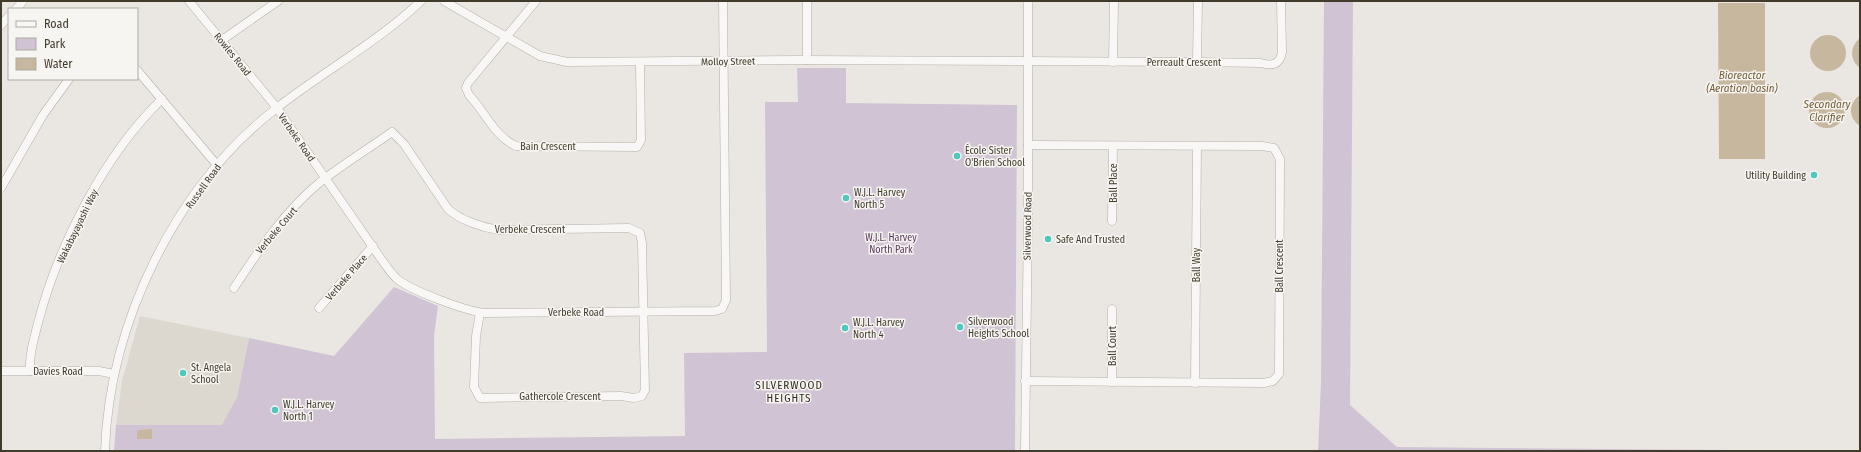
<svg xmlns="http://www.w3.org/2000/svg" width="1861" height="452" viewBox="0 0 1861 452" font-family="'Fira Sans Condensed',sans-serif">
  <style>
    .built { fill: #dcd8d0 }
    .green { fill: #d0c4d4 }
    .water { fill: #c8b79f }
    .lines { fill: none; stroke-linecap: round; stroke-linejoin: round }
    .minor-casing { stroke: #b4b0a7; stroke-width: 9 }
    .minor { stroke: #f8f7f5; stroke-width: 8 }
    .poi-dot { fill: #4dc9be; stroke: #f7f5f2; stroke-width: 1.5 }
    .labels { text-anchor: middle; stroke-width: 3; stroke-linejoin: round; paint-order: stroke }
    .street-label { font-size: 10px; fill: #413b2b; stroke: #f7f5f2 }
    .poi-label { font-size: 10px; fill: #413b2b; stroke: #f7f5f2; text-anchor: start }
    .park-label { font-size: 10px; fill: #58395d; stroke: #f7f5f2 }
    .water-label { font-size: 11px; font-style: italic; fill: #745c36; stroke: #f7f5f2 }
    .neighbourhood-label { font-size: 11px; letter-spacing: 1px; fill: #322c1d; stroke: #f7f5f2 }
  </style>
  <rect width="100%" height="100%" fill="#eae7e2"/>
  <polygon class="built" points="140,316 249,338 231,425 116,425 122,381"/>
  <g class="green">
    <polygon points="1324,1 1353,1 1350,405 1397,447 1823,451 1318,451 1321,382"/>
    <polygon points="797,68 846,68 846,103 1017,105 1015,451 114,451 116,425 222,425 237,397 249,338 334,356 394,287 438,306 434,336 435,439 685,436 684,353 767,352 765,102 798,102"/>
  </g>
  <g class="water">
    <polygon points="1718,3 1765,3 1765,159 1719,159"/>
    <circle cx="1828" cy="53" r="18"/>
    <path d="M1860,38v30c-11,-8 -10,-22 0,-30z"/>
    <circle cx="1827" cy="110" r="18"/>
    <path d="M1860,95v31c-12,-8 -12,-23 0,-31z"/>
    <polygon points="152,429 152,439 137,439 137,432 139,430"/>
  </g>
  <g class="lines">
    <defs>
      <g id="minor">
        <path d="M189,1l88,107 102,148c5,7 11,16 17,22 13,12 72,34 90,35l229,-2 7,-2 4,-9 -3,-299"/>
        <path d="M444,1l96,55 27,6 232,-2 398,2 64,1c11,3 19,2 21,-11l-1,-51"/>
        <path d="M536,1l-68,82 -2,5 3,7c17,18 25,41 47,51l121,1 4,-7 -1,-78"/>
        <polyline points="16,9 23,1"/>
        <polyline points="1,25 9,16"/>
        <polyline points="222,40 278,1"/>
        <polyline points="807,60 807,1"/>
        <polyline points="1113,62 1114,1"/>
        <polyline points="1197,62 1198,1"/>
        <polyline points="137,70 217,165"/>
        <polyline points="1,188 43,115 69,79"/>
        <polyline points="1112,221 1113,146"/>
        <path d="M234,288c25,-38 50,-76 85,-105 23,-18 49,-34 73,-51l12,12 44,65c12,11 33,18 50,21l131,-2 11,5 2,10 3,147 -3,6 -8,2 -13,-2 -141,2 -6,-11 2,-51 4,-23"/>
        <polyline points="319,308 373,246"/>
        <polyline points="1,371 99,371 114,374"/>
        <path d="M30,371c-1,-16 4,-32 8,-48 20,-77 66,-168 124,-224"/>
        <polyline points="1025,381 1264,383 1273,381 1279,374 1280,159 1274,148 1262,146 1028,145"/>
        <polyline points="1112,382 1112,309"/>
        <polyline points="1195,383 1197,146"/>
        <path d="M105,451c4,-128 71,-266 173,-344 46,-36 100,-65 143,-106"/>
        <polyline points="1025,451 1028,217 1028,1"/>
      </g>
    </defs>
    <use href="#minor" class="minor-casing"/>
    <use href="#minor" class="minor"/>
  </g>
  <g class="poi-dot">
    <circle cx="957" cy="156" r="4"/>
    <circle cx="1814" cy="175" r="4"/>
    <circle cx="846" cy="198" r="4"/>
    <circle cx="1048" cy="239" r="4"/>
    <circle cx="960" cy="327" r="4"/>
    <circle cx="845" cy="328" r="4"/>
    <circle cx="183" cy="373" r="4"/>
    <circle cx="275" cy="410" r="4"/>
  </g>
  <g class="labels">
    <g class="street-label">
      <text transform="translate(233 54) rotate(51)" y="4">Rowles Road</text>
      <text transform="translate(728 61) rotate(-1)" y="4">Molloy Street</text>
      <text x="1184" y="66">Perreault Crescent</text>
      <text transform="translate(297 137) rotate(55)" y="4">Verbeke Road</text>
      <text x="548" y="150">Bain Crescent</text>
      <text transform="translate(1113 183) rotate(-90)" y="4">Ball Place</text>
      <text transform="translate(203 186) rotate(-54)" y="4">Russell Road</text>
      <text transform="translate(77 226) rotate(-64)" y="4">Wakabayayashi Way</text>
      <text transform="translate(1027 226) rotate(-89)" y="4">Silverwood Road</text>
      <text x="530" y="233">Verbeke Crescent</text>
      <text transform="translate(276 230) rotate(-50)" y="4">Verbeke Court</text>
      <text transform="translate(1196 265) rotate(-90)" y="4">Ball Way</text>
      <text transform="translate(1279 266) rotate(-90)" y="4">Ball Crescent</text>
      <text transform="translate(346 277) rotate(-49)" y="4">Verbeke Place</text>
      <text x="576" y="316">Verbeke Road</text>
      <text transform="translate(1112 346) rotate(-90)" y="4">Ball Court</text>
      <text x="58" y="375">Davies Road</text>
      <text x="560" y="400">Gathercole Crescent</text>
    </g>
    <g class="poi-label">
      <text x="965" y="154">École Sister<tspan x="965" dy="12">O'Brien School</tspan></text>
      <text x="1806" y="179" text-anchor="end">Utility Building</text>
      <text x="854" y="196">W.J.L. Harvey<tspan x="854" dy="12">North 5</tspan></text>
      <text x="1056" y="243">Safe And Trusted</text>
      <text x="968" y="325">Silverwood<tspan x="968" dy="12">Heights School</tspan></text>
      <text x="853" y="326">W.J.L. Harvey<tspan x="853" dy="12">North 4</tspan></text>
      <text x="191" y="371">St. Angela<tspan x="191" dy="12">School</tspan></text>
      <text x="283" y="408">W.J.L. Harvey<tspan x="283" dy="12">North 1</tspan></text>
    </g>
    <g class="park-label">
      <text x="891" y="241">W.J.L. Harvey<tspan x="891" dy="12">North Park</tspan></text>
    </g>
    <g class="water-label">
      <text x="1742" y="79">Bioreactor<tspan x="1742" dy="13">(Aeration basin)</tspan></text>
      <text x="1827" y="108">Secondary<tspan x="1827" dy="13">Clarifier</tspan></text>
    </g>
    <g class="neighbourhood-label">
      <text x="789" y="389">SILVERWOOD<tspan x="789" dy="13">HEIGHTS</tspan></text>
    </g>
  </g>
  <rect width="1861" height="452" fill="none" stroke="#413b2b" stroke-width="4"/>
  <rect x="8" y="8" width="130" height="72" fill="#f7f5f2" stroke="#aeaba2"/>
  <rect x="16" y="21" width="20" height="6" fill="#f8f7f5" stroke="#aeaba2"/>
  <text x="44" y="28" font-size="12" fill="#413b2b">Road</text>
  <rect x="16" y="38" width="20" height="12" fill="#d0c4d4" stroke="#aeaba2"/>
  <text x="44" y="48" font-size="12" fill="#413b2b">Park</text>
  <rect x="16" y="58" width="20" height="12" fill="#c8b79f" stroke="#aeaba2"/>
  <text x="44" y="68" font-size="12" fill="#413b2b">Water</text>
</svg>
